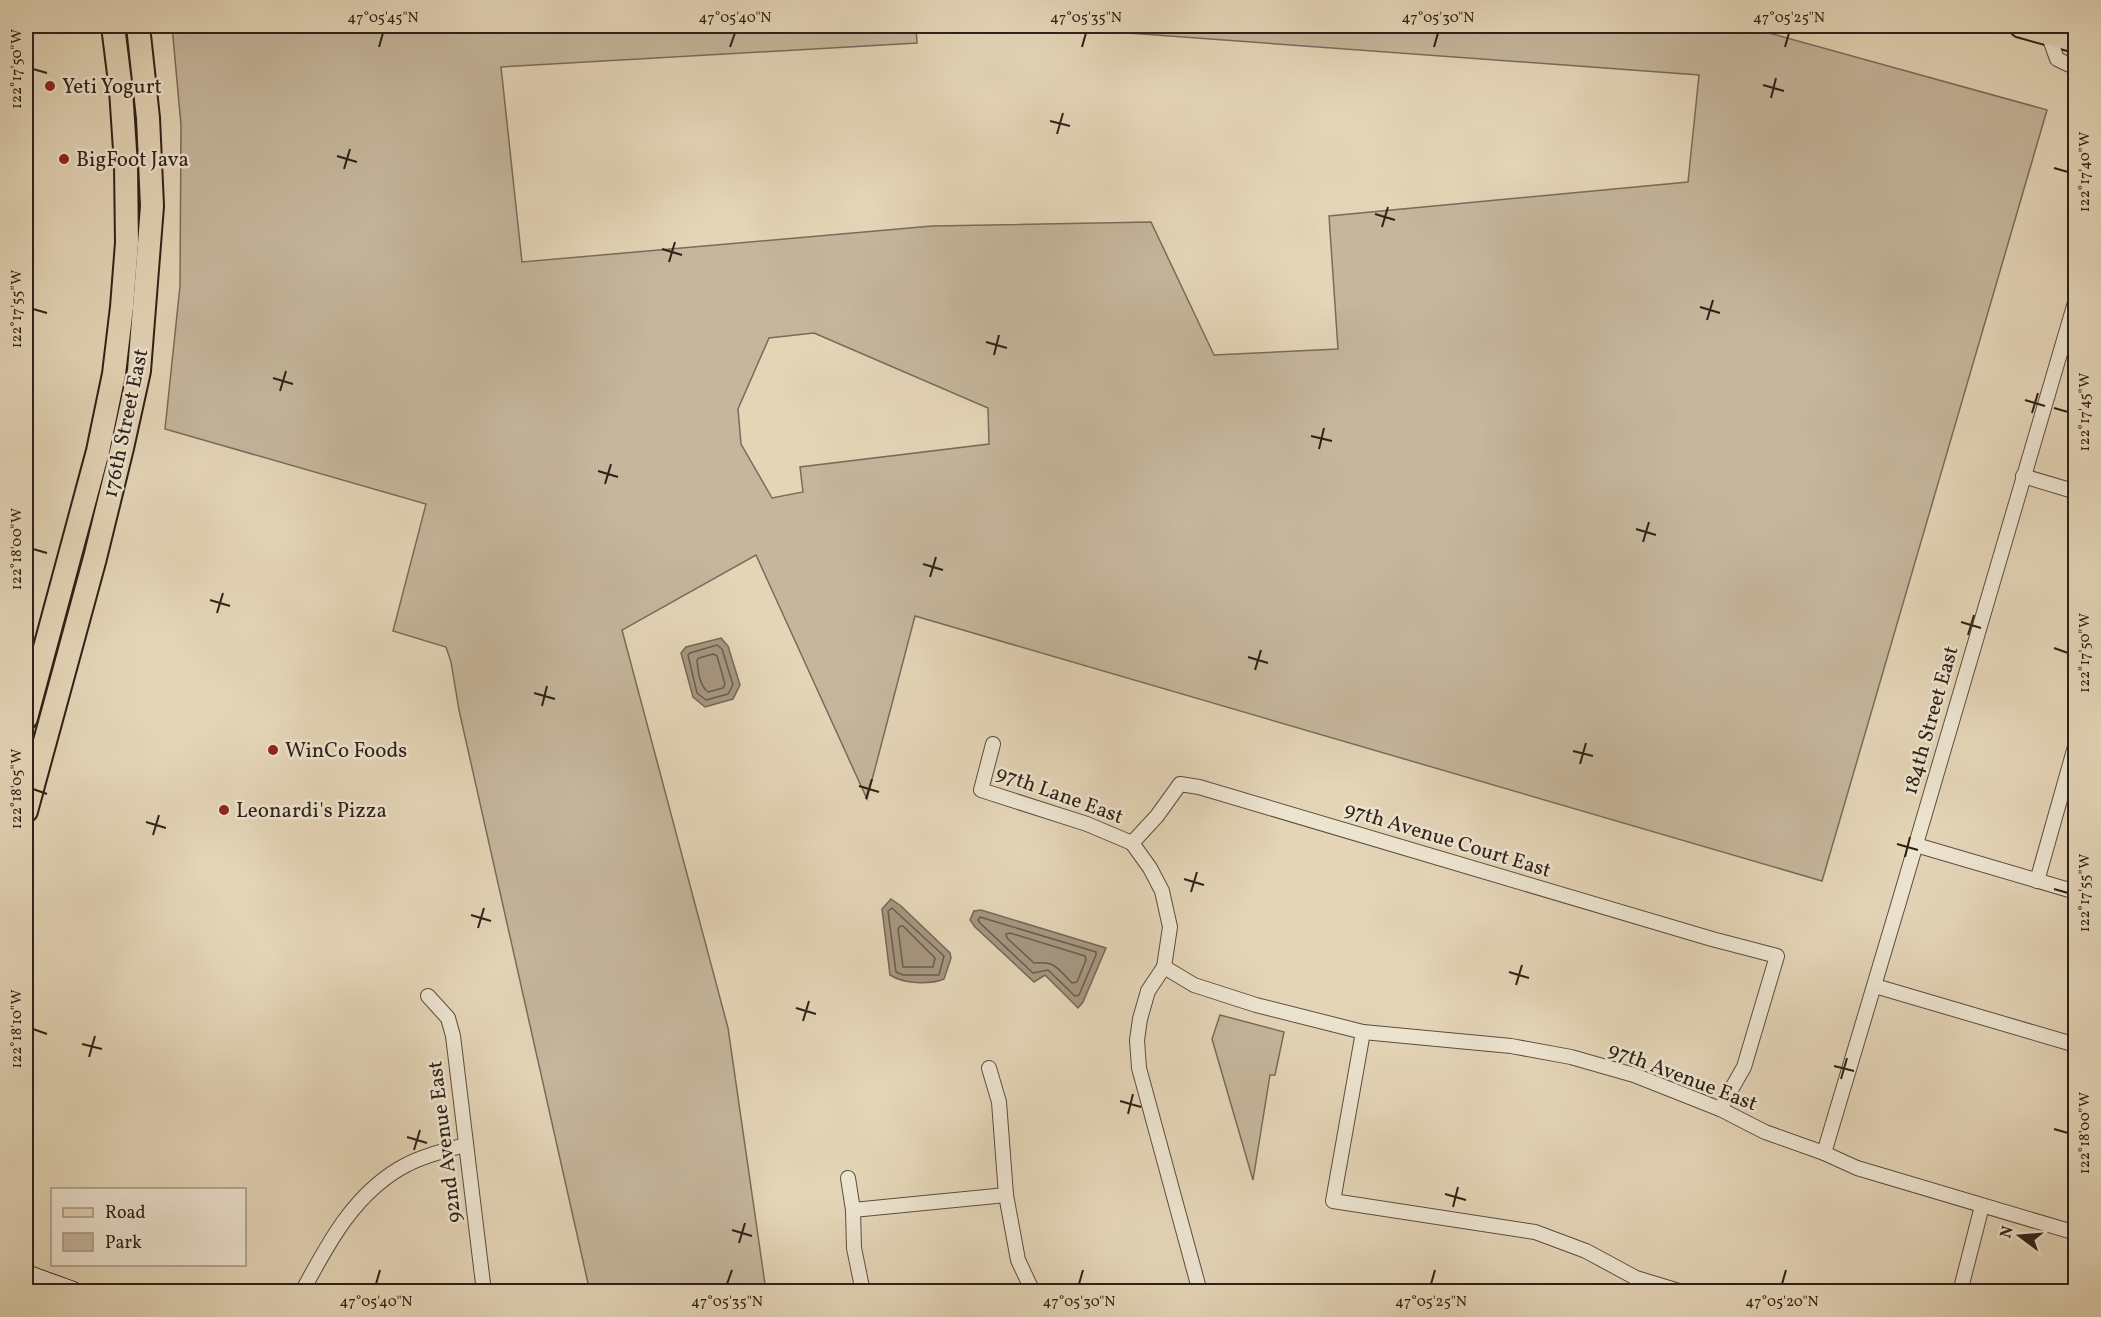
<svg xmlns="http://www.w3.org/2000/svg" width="2101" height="1317" viewBox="0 0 2101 1317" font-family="Vollkorn,serif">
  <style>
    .green { fill: #c5b69c; stroke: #7a6b5a; stroke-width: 1.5; fill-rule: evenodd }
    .water { fill: #a69781; stroke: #766757; stroke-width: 1.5 }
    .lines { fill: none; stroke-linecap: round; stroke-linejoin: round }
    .shore { stroke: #6a5c4c; stroke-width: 1.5 }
    .street-casing { stroke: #5c4d3f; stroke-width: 16 }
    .secondary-casing { stroke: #2f2017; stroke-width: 22 }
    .primary-casing { stroke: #2f2017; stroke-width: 26 }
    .street { stroke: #ede4d0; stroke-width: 14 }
    .secondary { stroke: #ede4d0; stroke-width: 20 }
    .primary { stroke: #e4d5b7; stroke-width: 22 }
    .ticks { fill: none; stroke: #2f2017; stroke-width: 2 }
    .poi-dot { fill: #8f2418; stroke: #ede4d0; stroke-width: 2 }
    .labels { text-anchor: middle; stroke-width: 5; stroke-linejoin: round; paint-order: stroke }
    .poi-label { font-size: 21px; fill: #2f2017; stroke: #ede4d0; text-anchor: start }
    .street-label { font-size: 21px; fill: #2f2017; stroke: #ede4d0 }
    .neatline { fill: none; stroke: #2f2017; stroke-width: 2 }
    .ticks-label { font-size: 15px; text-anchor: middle; fill: #2f2017 }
  </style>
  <rect width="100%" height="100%" fill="#e4d5b7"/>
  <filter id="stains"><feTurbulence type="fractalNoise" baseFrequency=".00333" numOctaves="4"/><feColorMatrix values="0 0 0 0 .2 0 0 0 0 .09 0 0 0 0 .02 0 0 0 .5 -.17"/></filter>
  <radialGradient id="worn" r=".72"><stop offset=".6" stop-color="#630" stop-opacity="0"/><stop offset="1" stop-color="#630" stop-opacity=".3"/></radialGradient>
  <g class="green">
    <path d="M172,26h744l1,17 -416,24 21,195 410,-36 219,-4 63,133 124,-6 -9,-133 359,-34 11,-107 -584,-43 1,-6h628l303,84 -225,771 -907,-265 -48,183 -111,-244 -134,75 106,398 38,263 -176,1 -131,-582 -8,-48 -5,-15 -53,-16 33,-127 -261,-75 15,-143 1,-161zM814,333l174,75 1,36 -189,23 3,25 -31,6 -31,-54 -3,-35 31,-71z"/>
    <polygon points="1220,1015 1284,1032 1275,1075 1270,1075 1253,1180 1212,1039"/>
  </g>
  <g class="water">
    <polygon points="721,638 728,646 740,685 733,699 705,707 693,697 681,653 686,647"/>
    <path d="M891,899l10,7 49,47 1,5 -7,21c-15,6 -40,5 -54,-4l-8,-66z"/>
    <polygon points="981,910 1106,948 1083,1002 1078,1008 1045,975 1034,982 975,927 970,920 974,911"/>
  </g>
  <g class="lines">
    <g class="shore">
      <polygon points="717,645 722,649 733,685 728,694 706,700 697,693 688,655 690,653"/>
      <path d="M713,654l4,2 8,28 -2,4 -15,4c-9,-7 -10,-22 -11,-32l2,-2z"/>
      <polygon points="892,908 944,956 939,975 903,975 896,972 888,911"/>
      <polygon points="980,917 1096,952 1096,955 1079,995 1075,996 1048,970 1033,973 980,923 978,920"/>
      <polygon points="900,926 903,926 935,958 933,967 903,967 898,929"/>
      <path d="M1010,933l75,23 1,4 -9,22 -5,1c-15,-15 -16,-22 -38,-20l-27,-25 -1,-4z"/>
    </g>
    <defs>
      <g id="street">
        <polyline points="2048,34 2057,59 2076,68"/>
        <polyline points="2023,476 2070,490 2076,494"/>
        <polyline points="993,744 981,790 1087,824 1132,843"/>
        <polyline points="1132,843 1157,816 1180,784 1199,787 1712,939 1777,956 1744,1067 1720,1109"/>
        <polyline points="1132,843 1150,868 1162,891 1170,927 1164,967 1148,991 1140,1019 1137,1040 1139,1068 1200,1292"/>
        <polyline points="1916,845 2076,892"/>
        <polyline points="2037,881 2076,743"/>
        <polyline points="1164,967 1194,985 1256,1005 1363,1032 1511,1046 1571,1057 1634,1075 1720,1109 1765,1132 1824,1153 1857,1168 2076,1233"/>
        <polyline points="1875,986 2076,1045"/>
        <polyline points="428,996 448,1018 453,1036 484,1292"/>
        <polyline points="1363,1032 1333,1201 1535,1232 1586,1251 1636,1278 1682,1292"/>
        <polyline points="989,1068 999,1102 1006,1195 1018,1260 1033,1292"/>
        <polyline points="1824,1153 1899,902 2076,299"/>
        <polyline points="848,1178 853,1210 854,1248 863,1292"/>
        <polyline points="853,1210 1006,1195"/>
        <path d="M302,1292c26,-49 54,-102 106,-128 17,-9 38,-14 57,-19"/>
        <polyline points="1960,1292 1982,1206"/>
      </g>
      <polyline id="secondary" points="26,1275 73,1292"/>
      <g id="primary">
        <polyline points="2021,26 2076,41"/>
        <polyline points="26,718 98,451 114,374 122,307 127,243 126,165 121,90 113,26"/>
        <polyline points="26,811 95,558 122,448 139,371 152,206 148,118 138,26"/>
      </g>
    </defs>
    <use href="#street" class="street-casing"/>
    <use href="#secondary" class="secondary-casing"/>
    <use href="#primary" class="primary-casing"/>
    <use href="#street" class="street"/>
    <use href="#secondary" class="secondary"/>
    <use href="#primary" class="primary"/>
  </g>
  <path class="ticks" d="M379,47l4,-14M730,47l5,-14M1082,47l4,-14M1434,47l4,-14M1785,47l4,-14M33,69l14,4M1763,85l21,6M1771,98l5,-20M1050,121l20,5M1057,134l6,-21M337,156l20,6M2054,168l14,4M344,169l6,-20M1375,214l20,6M1382,227l6,-20M662,249l20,6M669,262l6,-20M1700,307l20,6M33,309l14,4M1707,320l6,-20M986,342l21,6M994,355l5,-20M273,378l20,6M280,391l6,-20M2025,400l20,6M2054,408l14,4M2032,413l6,-20M1311,436l21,5M1319,449l5,-21M598,471l20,6M605,484l6,-20M1636,529l20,6M1643,542l6,-20M33,549l14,4M923,564l20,6M930,577l6,-20M210,600l20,6M217,613l6,-20M1961,622l20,6M1968,635l6,-20M2054,648l14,5M1248,657l20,6M1255,670l6,-20M534,693l21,6M542,706l5,-20M1573,751l20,5M1580,764l6,-21M859,786l20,6M33,789l14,5M866,799l6,-20M146,822l20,6M153,835l6,-20M1897,844l21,6M1905,857l5,-20M1184,879l20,6M2054,889l14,4M1191,892l6,-20M471,915l20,6M478,928l6,-20M1509,972l20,6M1516,985l6,-20M796,1008l20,6M803,1021l6,-20M33,1029l14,5M82,1044l20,5M89,1057l6,-21M1834,1066l20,5M1841,1079l6,-21M1120,1101l21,6M1128,1114l5,-20M2054,1129l14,4M407,1137l20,6M414,1150l6,-20M1445,1194l21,6M1453,1207l5,-20M732,1230l20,6M739,1243l6,-20M376,1284l4,-14M727,1284l5,-14M1079,1284l4,-14M1431,1284l4,-14M1782,1284l4,-14"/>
  <g class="poi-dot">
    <circle cx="50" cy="86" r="6"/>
    <circle cx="64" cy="159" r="6"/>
    <circle cx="273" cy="750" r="6"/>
    <circle cx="224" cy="810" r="6"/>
  </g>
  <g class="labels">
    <g class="poi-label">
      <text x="62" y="93">Yeti Yogurt</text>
      <text x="76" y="166">BigFoot Java</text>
      <text x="285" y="757">WinCo Foods</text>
      <text x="236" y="817">Leonardi's Pizza</text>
    </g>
    <g class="street-label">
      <text transform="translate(125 423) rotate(-78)" y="7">176th Street East</text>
      <text transform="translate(1930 720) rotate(-74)" y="7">184th Street East</text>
      <text transform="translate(1060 794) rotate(20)" y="7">97th Lane East</text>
      <text transform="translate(1448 839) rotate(17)" y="7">97th Avenue Court East</text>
      <text transform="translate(1683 1076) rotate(21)" y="7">97th Avenue East</text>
      <text transform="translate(444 1142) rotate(-97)" y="7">92nd Avenue East</text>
    </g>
  </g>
  <rect width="2101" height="1317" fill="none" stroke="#e4d5b7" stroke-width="66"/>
  <rect x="51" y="1188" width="195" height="78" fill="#ede4d0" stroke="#a19686" stroke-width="1.5"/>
  <rect x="63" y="1208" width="30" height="9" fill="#e4d5b7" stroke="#a19686" stroke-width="1.5"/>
  <text x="105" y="1218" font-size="18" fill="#2f2017">Road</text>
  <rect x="63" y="1233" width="30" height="18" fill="#c5b69c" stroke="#a19686" stroke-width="1.5"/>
  <text x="105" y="1248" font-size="18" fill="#2f2017">Park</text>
  <g transform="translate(2020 1236) rotate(286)" stroke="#ede4d0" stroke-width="4.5" paint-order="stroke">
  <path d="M0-4.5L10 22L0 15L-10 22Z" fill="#2f2017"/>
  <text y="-9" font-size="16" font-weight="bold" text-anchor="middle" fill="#2f2017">N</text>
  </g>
  <rect x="33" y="33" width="2035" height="1251" class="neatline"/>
  <g class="ticks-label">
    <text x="383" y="22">47°05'45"N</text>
    <text x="735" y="22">47°05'40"N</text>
    <text x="1086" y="22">47°05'35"N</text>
    <text x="1438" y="22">47°05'30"N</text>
    <text x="1789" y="22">47°05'25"N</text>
    <text transform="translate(16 69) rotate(-90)" y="5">122°17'50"W</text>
    <text transform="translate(2084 172) rotate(-90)" y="5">122°17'40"W</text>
    <text transform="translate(16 309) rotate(-90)" y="5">122°17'55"W</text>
    <text transform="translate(2084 412) rotate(-90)" y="5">122°17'45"W</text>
    <text transform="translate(16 549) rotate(-90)" y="5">122°18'00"W</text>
    <text transform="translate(2084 653) rotate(-90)" y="5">122°17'50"W</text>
    <text transform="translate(16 789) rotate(-90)" y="5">122°18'05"W</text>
    <text transform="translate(2084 893) rotate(-90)" y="5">122°17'55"W</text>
    <text transform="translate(16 1029) rotate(-90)" y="5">122°18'10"W</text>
    <text transform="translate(2084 1133) rotate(-90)" y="5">122°18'00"W</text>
    <text x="376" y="1306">47°05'40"N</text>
    <text x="727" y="1306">47°05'35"N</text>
    <text x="1079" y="1306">47°05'30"N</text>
    <text x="1431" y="1306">47°05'25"N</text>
    <text x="1782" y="1306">47°05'20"N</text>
  </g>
  <rect width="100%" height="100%" filter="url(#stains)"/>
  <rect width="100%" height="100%" fill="url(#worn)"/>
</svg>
